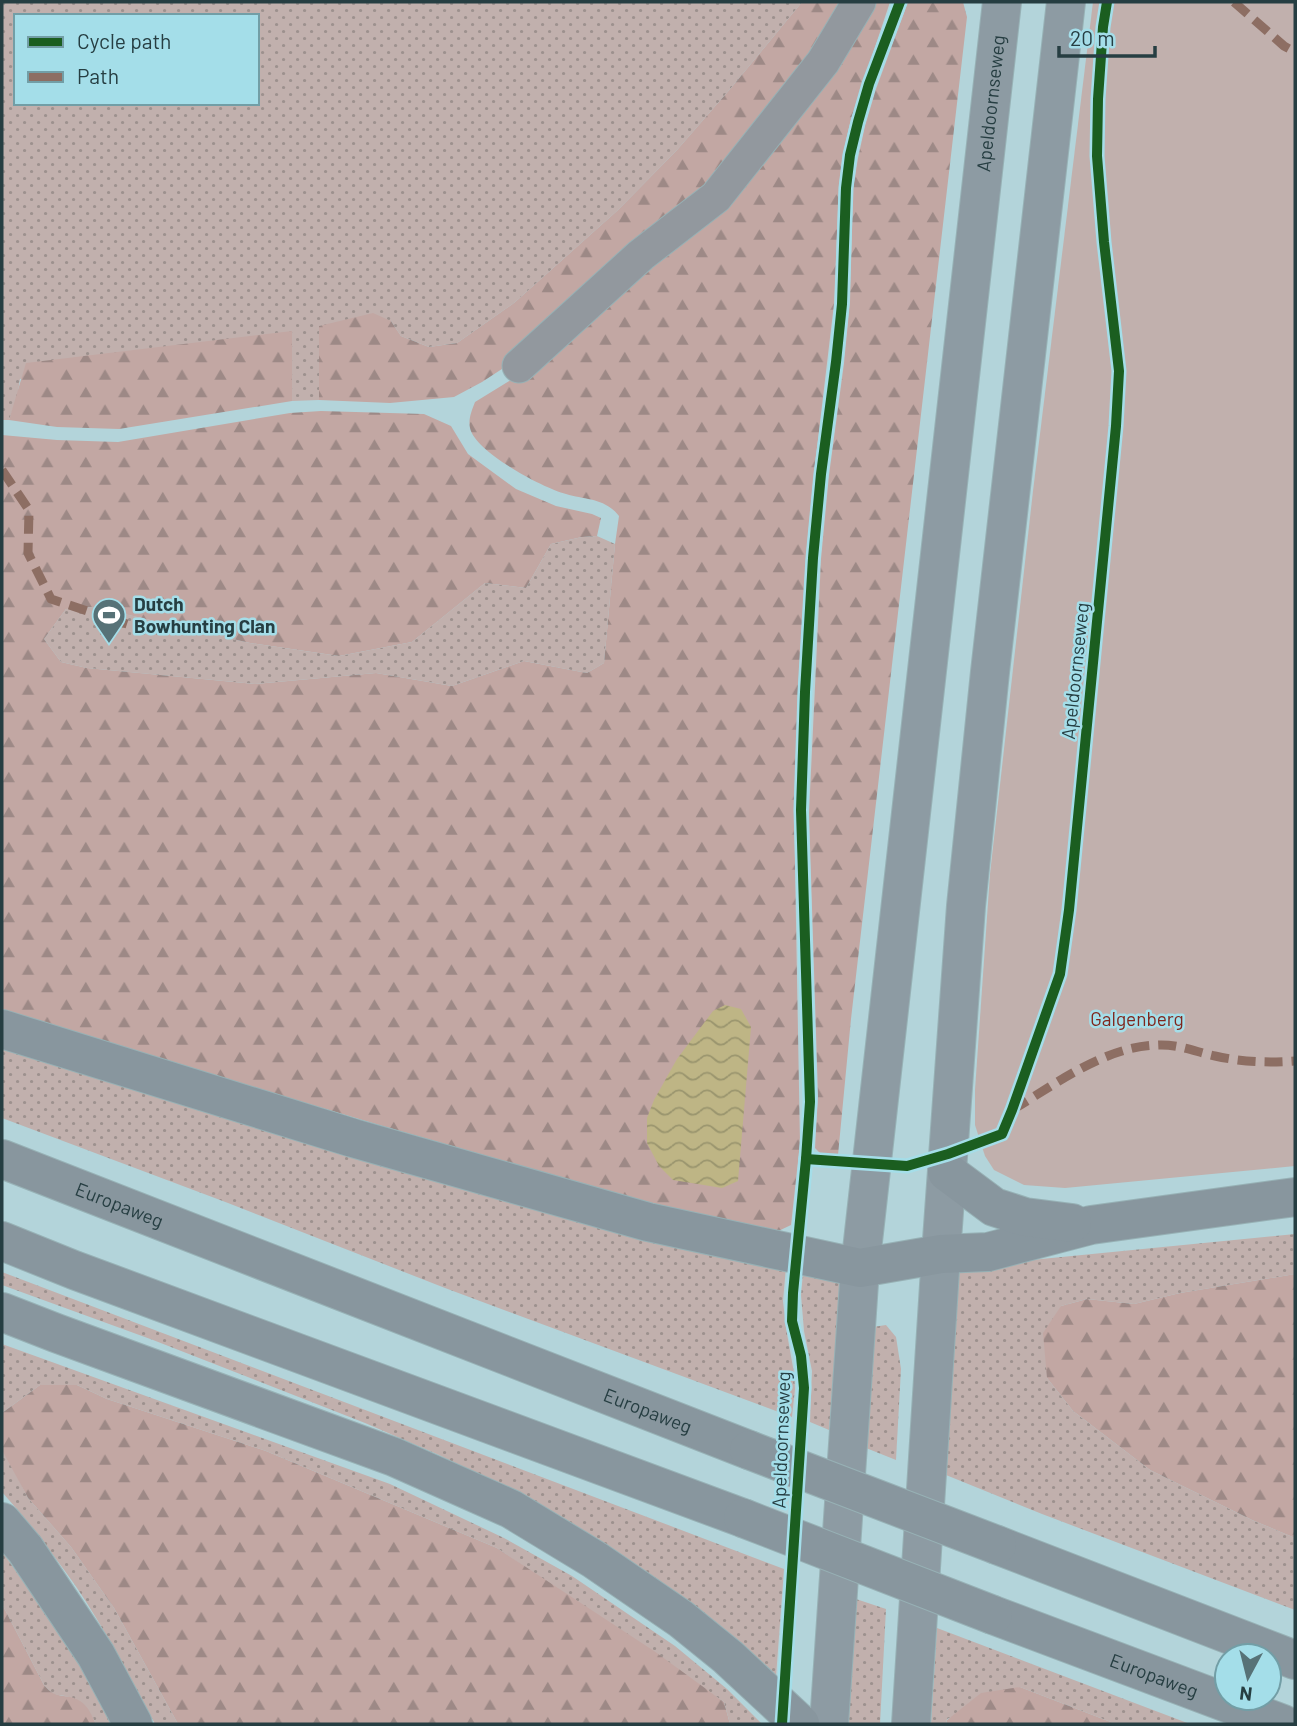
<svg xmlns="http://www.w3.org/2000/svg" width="1297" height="1726" viewBox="0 0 1297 1726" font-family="Barlow,sans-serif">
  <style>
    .grass { fill: url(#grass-dots); fill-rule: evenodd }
    .forest { fill: url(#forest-firs) }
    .green { fill: #c1b0ad }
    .water { fill: url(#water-waves) }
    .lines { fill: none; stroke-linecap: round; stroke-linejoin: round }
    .minor-casing { stroke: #97b1b5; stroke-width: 35 }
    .major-casing { stroke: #97b1b5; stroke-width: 40 }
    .highway-casing { stroke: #97b1b5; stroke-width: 40 }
    .minor { stroke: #92989e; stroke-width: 33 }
    .major { stroke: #8d9ba3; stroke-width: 38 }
    .highway { stroke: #88969e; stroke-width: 38 }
    .highway-bridge-casing { stroke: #97b1b5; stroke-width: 40; stroke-linecap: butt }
    .highway-bridge { stroke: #88969e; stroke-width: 38 }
    .quiet { stroke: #8d6e63; stroke-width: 9; stroke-dasharray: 18 9; stroke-linecap: butt }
    .cycleway-casing { stroke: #a4dee9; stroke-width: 15 }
    .cycleway { stroke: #1b5e20; stroke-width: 10 }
    .labels { text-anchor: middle; stroke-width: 5; stroke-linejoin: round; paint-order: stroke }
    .street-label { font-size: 19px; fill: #263e42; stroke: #a4dee9 }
    .poi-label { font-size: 19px; font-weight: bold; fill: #263e42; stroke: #a4dee9; text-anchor: start }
    .park-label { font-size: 19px; fill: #80261c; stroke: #a4dee9 }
  </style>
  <defs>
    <pattern id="grass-dots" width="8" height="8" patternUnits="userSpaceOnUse" patternTransform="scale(1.75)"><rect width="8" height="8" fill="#c1b0ad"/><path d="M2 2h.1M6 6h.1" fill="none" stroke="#9d918e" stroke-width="1.8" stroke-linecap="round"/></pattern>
    <pattern id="forest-firs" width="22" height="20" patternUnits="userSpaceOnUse" patternTransform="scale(1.75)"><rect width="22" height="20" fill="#c2a7a3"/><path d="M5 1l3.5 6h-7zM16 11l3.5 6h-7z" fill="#9d8986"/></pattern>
    <pattern id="water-waves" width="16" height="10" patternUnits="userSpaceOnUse" patternTransform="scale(1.75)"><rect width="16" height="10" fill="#beb585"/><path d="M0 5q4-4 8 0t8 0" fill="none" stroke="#9a956e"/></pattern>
  </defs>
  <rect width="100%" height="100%" fill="#b3d4da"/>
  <g class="grass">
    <path d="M2,2h800l-71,86 -54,62 -59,60 -104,93 -57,40 -28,4 -28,-11 -10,-15 -72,5v74l-27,1v-69l-272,47 -3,19 -8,22h-7zM16,16h241v87h-241z"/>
    <polygon points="597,536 615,544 604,663 587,673 524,661 452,686 376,673 255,684 87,668 61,662 44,639 66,609 94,607 250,643 339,656 412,642 485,583 526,588 551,544 582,537"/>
    <polygon points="2,1047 786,1267 783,1301 786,1328 794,1373 795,1389 792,1417 445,1288 228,1203 2,1118"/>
    <polygon points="1295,1234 1295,1274 1180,1293 1134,1304 1087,1299 1061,1306 1047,1378 1073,1411 1150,1470 1252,1520 1295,1538 1295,1610 1042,1514 946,1475 959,1267"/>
    <polygon points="2,1272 784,1569 776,1677 506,1489 439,1455 365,1423 153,1340 2,1285"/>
    <polygon points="803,1273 841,1281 829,1430 810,1422 812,1371 804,1331 801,1295"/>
    <polygon points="886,1325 896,1337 901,1369 896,1460 861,1446 873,1327"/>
    <polygon points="2,1344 390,1484 504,1538 572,1576 675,1646 727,1689 762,1724 730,1724 724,1702 497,1548 266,1451 107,1399 77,1385 40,1385 2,1413"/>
    <path d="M2,1447l26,51 43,49 43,61 64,116h-23c-25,-47 -50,-95 -80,-139 -23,-32 -47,-64 -73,-93z"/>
    <path d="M2,1551l69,100 43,73h-18c-5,-11 -10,-20 -22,-25 -14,-7 -18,1 -30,-14l-42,-81z"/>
    <polygon points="853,1598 886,1609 880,1724 845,1724"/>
    <polygon points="937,1628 1190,1724 1116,1724 1020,1687 947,1719 946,1724 931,1724"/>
  </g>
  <g class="forest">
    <polygon points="802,2 852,2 713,191 514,361 482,382 454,397 390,403 319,400 319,326 373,313 391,321 401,336 429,347 457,343 514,303 618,210 677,150 731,88"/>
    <path d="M868,2h22l-39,117 -8,35 -4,32 -5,118 -20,169 -8,84 -8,134 -4,119 6,333 -9,82 -23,11c-256,-72 -512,-145 -766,-226v-575l55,5 61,2 172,-29 31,-2 103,3 27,12 17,28 48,35 40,17 36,8 9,4 -4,18 -15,1 -31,7 -25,44 -41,-5 -73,59 -73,14 -89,-13 -156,-36 -28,2 -22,30 17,23 26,6 168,16 121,-11 76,13 72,-25 63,12 17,-10 11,-119 4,-28c-14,-18 -33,-16 -53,-22 -23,-6 -91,-42 -96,-66 -2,-9 2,-18 5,-26l49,-30 122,-111z"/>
    <polygon points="908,2 963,2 967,17 851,1019 838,1155 820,1153 815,1148 818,1096 809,813 821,559 829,475 844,363 850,302 853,189 858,158 865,126 876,89"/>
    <polygon points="292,331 292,401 119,429 57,427 9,420 26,363"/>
    <polygon points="1295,1274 1295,1538 1252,1520 1150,1470 1073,1411 1047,1378 1043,1333 1061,1306 1087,1299 1134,1304 1180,1293"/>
    <polygon points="40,1385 77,1385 107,1399 266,1451 497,1548 654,1651 724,1702 730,1724 178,1724 114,1608 71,1547 28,1498 2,1450 2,1413"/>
    <path d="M2,1604l42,81c13,16 22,7 36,16 8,5 12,14 16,23h-94z"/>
    <polygon points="1020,1687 1116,1724 946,1724 947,1720 981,1693"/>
  </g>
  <polygon class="green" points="1093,2 1295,2 1295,1166 1065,1188 1024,1185 994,1170 985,1156 975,1125 975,1090 990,874 1033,491"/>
  <polygon class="water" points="725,1005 741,1009 751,1027 738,1181 722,1188 673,1180 659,1166 647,1143 647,1118 654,1100 677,1059 713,1011"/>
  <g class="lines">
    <defs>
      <polyline id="minor" points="519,366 641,255 716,197 823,62 859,2"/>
      <g id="major">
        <path id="s1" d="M829,1724l31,-456 142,-1266"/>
        <polyline points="911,1724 941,1254 966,906 990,672 1066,2"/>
      </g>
      <g id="highway">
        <polyline points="2,1029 353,1138 648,1222 860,1268 941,1254 988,1252 1091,1225 1295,1197"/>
        <path id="s2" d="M2,1159l747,291"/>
        <polyline points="947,1172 994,1207 1025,1217 1072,1223"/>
        <polyline points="2,1241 74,1270 743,1518"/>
        <polyline points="2,1312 56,1333 394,1457 511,1509 595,1560 681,1619 728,1657 800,1724"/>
        <polyline points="2,1522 25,1549 96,1655 133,1724"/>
        <polyline points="997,1545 1295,1660"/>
        <path id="s3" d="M993,1615l290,109"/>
      </g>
    </defs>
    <use href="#minor" class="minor-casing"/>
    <use href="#major" class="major-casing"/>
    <use href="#highway" class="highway-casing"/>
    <use href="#minor" class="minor"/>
    <use href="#major" class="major"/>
    <use href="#highway" class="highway"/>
    <defs>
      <g id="highway-bridge">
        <polyline points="749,1450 997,1545"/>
        <polyline points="743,1518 993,1615"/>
      </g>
    </defs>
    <use href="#highway-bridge" class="highway-bridge-casing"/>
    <use href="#highway-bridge" class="highway-bridge"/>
    <g class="quiet">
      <polyline points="1234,2 1284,46 1295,52"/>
      <polyline points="2,470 29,510 28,553 51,599 127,624"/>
      <path d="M1012,1110c44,-26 93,-64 146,-65 20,-1 38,7 57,11 27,6 53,7 80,5"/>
    </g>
    <defs>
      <g id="cycleway">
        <polyline points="806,1159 907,1166 948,1154 1002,1134 1012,1110 1060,974 1069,910 1116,426 1119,371 1104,242 1097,156 1098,99 1103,27 1107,2"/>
        <polyline points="782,1724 804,1388 801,1356 792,1321 793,1293 806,1159 810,1102 801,810 805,692 813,558 821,474 836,362 842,304 846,188 850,155 858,122 869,84 900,2"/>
      </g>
    </defs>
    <use href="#cycleway" class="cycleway-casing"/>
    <use href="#cycleway" class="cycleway"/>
  </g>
  <defs>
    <symbol id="stadium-pin" viewBox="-11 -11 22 30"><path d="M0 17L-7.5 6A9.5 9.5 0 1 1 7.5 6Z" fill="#577277" stroke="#a4dee9"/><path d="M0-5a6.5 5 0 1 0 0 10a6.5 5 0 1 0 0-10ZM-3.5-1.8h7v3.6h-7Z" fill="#fff"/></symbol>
  </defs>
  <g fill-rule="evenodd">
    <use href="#stadium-pin" x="90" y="596" width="38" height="52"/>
  </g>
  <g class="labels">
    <g class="street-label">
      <text dy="7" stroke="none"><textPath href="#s1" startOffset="1629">Apeldoornseweg</textPath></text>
      <text transform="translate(1075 671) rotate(-84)" y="7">Apeldoornseweg</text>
      <text dy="7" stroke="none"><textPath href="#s2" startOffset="126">Europaweg</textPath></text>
      <text dy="7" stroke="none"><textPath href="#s2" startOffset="693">Europaweg</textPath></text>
      <text transform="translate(781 1440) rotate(-88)" y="7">Apeldoornseweg</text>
      <text dy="7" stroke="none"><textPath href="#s3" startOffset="172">Europaweg</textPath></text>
    </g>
    <g class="poi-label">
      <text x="134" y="611">Dutch<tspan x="134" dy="22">Bowhunting Clan</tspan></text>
    </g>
    <g class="park-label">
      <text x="1137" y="1026">Galgenberg</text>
    </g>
  </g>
  <rect width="1297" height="1726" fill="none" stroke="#263e42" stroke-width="7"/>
  <rect x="14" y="14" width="245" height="91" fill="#a4dee9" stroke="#729ea6" stroke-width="2"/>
  <rect x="28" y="37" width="35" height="10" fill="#1b5e20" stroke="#729ea6" stroke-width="2"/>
  <text x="77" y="49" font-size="21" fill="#263e42">Cycle path</text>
  <rect x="28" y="72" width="35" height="10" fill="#8d6e63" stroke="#729ea6" stroke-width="2"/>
  <text x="77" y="84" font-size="21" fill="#263e42">Path</text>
  <g transform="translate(1248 1677) rotate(187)"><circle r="33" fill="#a4dee9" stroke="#729ea6" stroke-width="2"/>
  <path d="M0-5L12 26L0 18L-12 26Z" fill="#577277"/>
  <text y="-10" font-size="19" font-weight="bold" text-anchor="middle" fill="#263e42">N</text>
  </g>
  <path d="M1059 46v10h96v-10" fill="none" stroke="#263e42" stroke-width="3.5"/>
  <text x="1070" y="46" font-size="21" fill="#263e42" stroke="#a4dee9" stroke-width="5" paint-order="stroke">20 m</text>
</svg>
